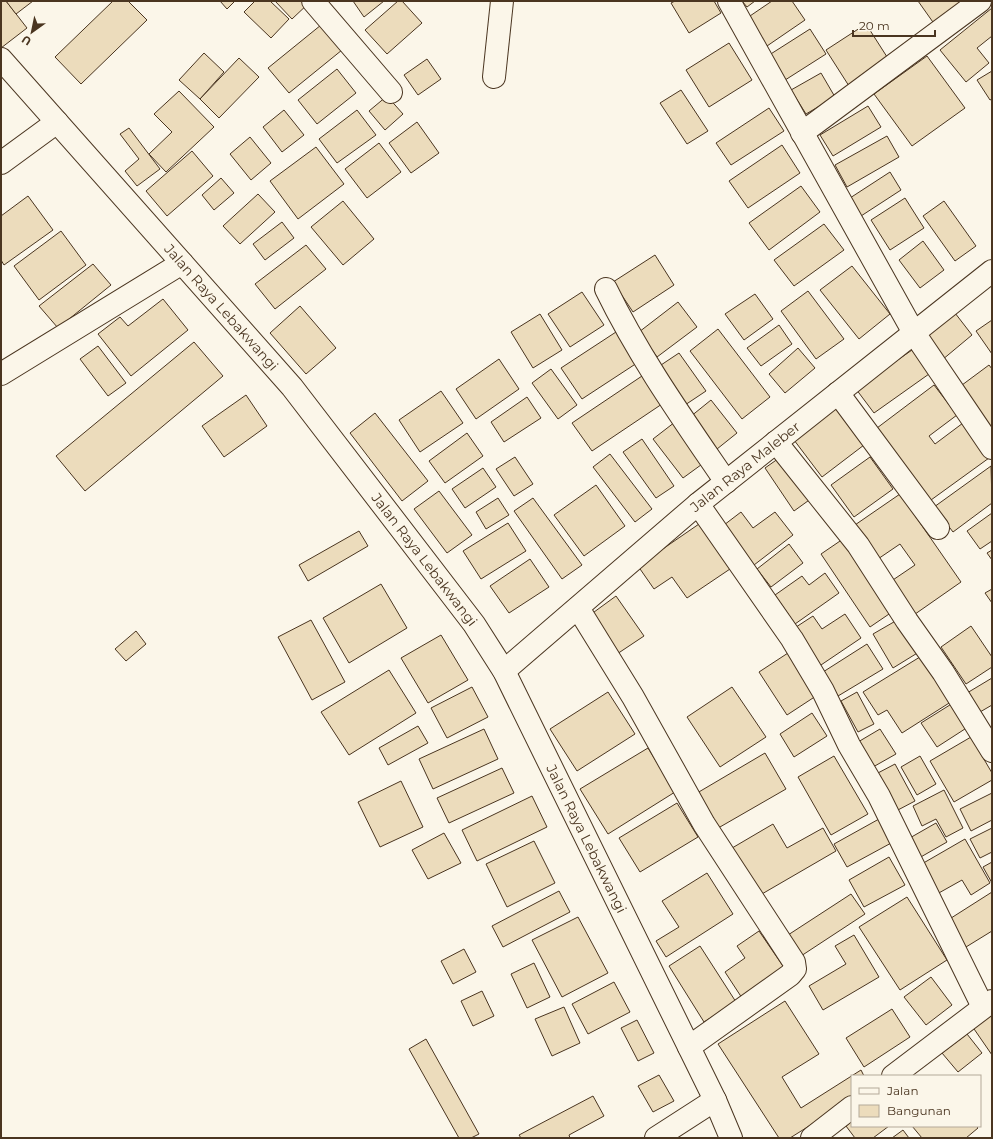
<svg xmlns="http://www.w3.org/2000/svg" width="993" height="1139" viewBox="0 0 993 1139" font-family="Montserrat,sans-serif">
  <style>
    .building { fill: #ecdcbc; stroke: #4a3520 }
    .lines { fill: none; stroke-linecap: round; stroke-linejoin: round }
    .minor-casing { stroke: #4a3520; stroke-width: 24 }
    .major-casing { stroke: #4a3520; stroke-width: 24 }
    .minor { stroke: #fbf6e9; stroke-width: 22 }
    .major { stroke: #fbf6e9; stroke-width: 22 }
    .labels { text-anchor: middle; stroke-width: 3; stroke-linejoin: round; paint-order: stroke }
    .street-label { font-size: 14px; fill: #4a3520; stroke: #fbf6e9 }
  </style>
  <rect width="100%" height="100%" fill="#fbf6e9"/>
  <g class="building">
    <polygon points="1,1 6,1 27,28 1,48"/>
    <polygon points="6,1 33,1 16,14"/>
    <polygon points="113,1 128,1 147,20 81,84 55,57"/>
    <polygon points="220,1 235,1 227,9"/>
    <polygon points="255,1 270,1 289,19 271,38 244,12"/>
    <polygon points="275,1 310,1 310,2 292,19"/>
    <polygon points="353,1 384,1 364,17"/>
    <polygon points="398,1 402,1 422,23 387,54 365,30"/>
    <polygon points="675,1 714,1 721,13 689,33 671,3"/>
    <polygon points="742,1 755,1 747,7"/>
    <polygon points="772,1 792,1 805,20 767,46 747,18"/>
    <polygon points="918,1 968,1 935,25"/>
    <polygon points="992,8 992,36 977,48 989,63 966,82 940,50"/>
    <polygon points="866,24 889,60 849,86 826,50"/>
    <polygon points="321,25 342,50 289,93 268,68"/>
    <polygon points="810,29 826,54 782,82 766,57"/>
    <polygon points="729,43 752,80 709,107 686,70"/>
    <polygon points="204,53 224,72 200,99 179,80"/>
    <polygon points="927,56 965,108 912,146 874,94"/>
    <polygon points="239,58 259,77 219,118 200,99"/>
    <polygon points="427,59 441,79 418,95 404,75"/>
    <polygon points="337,69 356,93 317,124 298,100"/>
    <polygon points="992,71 992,99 990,100 977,80"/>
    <polygon points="821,73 835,97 806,114 791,90"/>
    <polygon points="681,90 708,131 687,144 660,103"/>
    <polygon points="179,91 214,127 166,172 149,154 172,132 154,114"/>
    <polygon points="387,96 403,114 385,130 369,111"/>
    <polygon points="868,106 881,127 833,156 820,135"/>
    <polygon points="769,108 784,131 731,165 716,143"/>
    <polygon points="284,110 304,135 282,152 263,127"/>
    <polygon points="357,110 376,135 337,163 319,139"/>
    <polygon points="417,122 439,153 411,173 389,143"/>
    <polygon points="129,128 160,169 137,186 125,171 139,159 120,134"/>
    <polygon points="887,136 899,157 847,187 835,165"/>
    <polygon points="250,137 271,163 251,180 230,154"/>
    <polygon points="379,143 401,172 367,198 345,169"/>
    <polygon points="782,145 800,173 748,208 729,181"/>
    <polygon points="316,147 344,184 298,219 270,181"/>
    <polygon points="192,151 213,176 167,216 146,191"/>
    <polygon points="890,172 901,190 861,216 850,198"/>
    <polygon points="221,178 234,193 214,210 202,195"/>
    <polygon points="801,186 820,212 769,250 749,223"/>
    <polygon points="258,194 275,212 240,244 223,226"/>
    <polygon points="28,196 53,230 4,265 1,260 1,216"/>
    <polygon points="905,198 924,228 890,250 871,220"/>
    <polygon points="343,201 374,239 343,265 311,227"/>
    <polygon points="944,201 976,246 955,261 923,216"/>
    <polygon points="282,222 294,238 265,260 253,244"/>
    <polygon points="824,224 844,250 794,286 774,260"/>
    <polygon points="61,231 86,265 39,300 14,266"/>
    <polygon points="923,241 944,270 920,288 899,260"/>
    <polygon points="306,245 326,269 275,309 255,284"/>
    <polygon points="655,255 674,285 633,312 613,282"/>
    <polygon points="93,264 111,285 58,328 39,306"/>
    <polygon points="852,266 890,314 859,339 820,290"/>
    <polygon points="808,291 844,339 816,359 781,311"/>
    <polygon points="582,292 604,325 570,347 548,314"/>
    <polygon points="755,294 773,319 744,340 725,314"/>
    <polygon points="163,299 188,330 131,376 98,334 120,317 128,326"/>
    <polygon points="678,302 697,327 657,357 639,332"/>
    <polygon points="300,306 336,348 306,374 270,333"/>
    <polygon points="955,313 972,335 942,360 924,338"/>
    <polygon points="540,314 562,350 533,368 511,332"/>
    <polygon points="992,320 992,354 976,331"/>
    <polygon points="779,325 792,344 761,366 747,348"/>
    <polygon points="718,329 770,397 742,419 690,351"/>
    <polygon points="616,332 637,363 582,399 561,368"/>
    <polygon points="194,342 223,376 85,491 56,456"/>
    <polygon points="98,346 126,383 108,396 80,359"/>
    <polygon points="798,348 815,368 785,393 769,374"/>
    <polygon points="912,350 929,374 874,413 856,389"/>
    <polygon points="679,353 706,391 685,405 658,367"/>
    <polygon points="499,359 519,389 476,419 456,389"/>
    <polygon points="989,365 992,369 992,434 958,388"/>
    <polygon points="551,369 577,405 558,419 532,383"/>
    <polygon points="642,376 662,404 592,451 572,423"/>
    <polygon points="934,385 957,415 929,436 935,444 963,423 989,458 931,500 877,428"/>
    <polygon points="441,391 463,423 420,452 399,420"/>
    <polygon points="246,395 267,426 224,457 202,426"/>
    <polygon points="527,397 541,418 504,442 491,422"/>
    <polygon points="711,400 737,433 717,449 690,417"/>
    <polygon points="836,408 864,445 822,477 794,440"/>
    <polygon points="375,413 428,481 402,501 350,433"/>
    <polygon points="675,422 705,462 683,478 653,439"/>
    <polygon points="467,433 483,456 445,483 429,461"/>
    <polygon points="642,439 674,486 656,498 623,452"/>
    <polygon points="610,454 652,509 635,522 593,467"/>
    <polygon points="782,456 812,498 794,511 765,468"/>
    <polygon points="515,457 533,484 514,496 496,469"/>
    <polygon points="870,457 893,489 854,517 831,485"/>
    <polygon points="991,466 992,503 953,532 934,507"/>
    <polygon points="483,468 496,487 465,508 452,489"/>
    <polygon points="596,485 625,526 584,556 554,515"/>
    <polygon points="439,491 472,535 447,553 414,509"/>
    <polygon points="900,494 961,582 908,619 884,586 915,565 900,544 875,561 852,527"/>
    <polygon points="498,498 509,515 486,529 476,512"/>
    <polygon points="533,498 582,565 562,579 514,511"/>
    <polygon points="741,512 753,528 775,512 793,535 754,565 724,525"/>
    <polygon points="992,513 992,541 980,549 967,531"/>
    <polygon points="508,523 526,551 481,579 463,551"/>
    <polygon points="699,524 730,569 687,598 672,577 654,589 638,566"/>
    <polygon points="359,531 368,546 308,581 299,565"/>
    <polygon points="843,539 892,612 870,627 821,554"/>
    <polygon points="789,544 803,563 771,587 757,569"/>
    <polygon points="992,550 992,560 987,553"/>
    <polygon points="530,559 549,587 509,613 490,586"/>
    <polygon points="825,573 839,593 795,624 775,595 802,576 809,585"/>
    <polygon points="381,584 407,628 349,663 323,618"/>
    <polygon points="992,589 992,603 985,593"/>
    <polygon points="616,596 644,636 617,654 590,615"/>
    <polygon points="845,614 861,638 818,667 793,629 813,616 822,629"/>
    <polygon points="899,619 919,652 893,668 873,634"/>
    <polygon points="311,620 345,682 312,700 278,637"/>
    <polygon points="971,626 992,657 992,667 966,684 941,647"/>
    <polygon points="136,631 146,644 126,661 115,649"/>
    <polygon points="441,635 468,680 428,703 401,658"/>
    <polygon points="867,644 883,669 838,696 823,672"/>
    <polygon points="928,652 957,698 902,733 887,710 878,715 863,692"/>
    <polygon points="788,653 816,696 787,715 759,672"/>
    <polygon points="389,670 416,713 349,755 321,712"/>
    <polygon points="992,678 992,705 980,712 967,693"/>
    <polygon points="472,687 488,717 447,738 431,708"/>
    <polygon points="732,687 766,737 720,767 687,717"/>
    <polygon points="608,692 635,734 577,771 550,729"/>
    <polygon points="857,692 874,724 858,732 841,701"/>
    <polygon points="953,703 968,727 937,747 921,723"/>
    <polygon points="812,713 827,736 794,757 780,734"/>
    <polygon points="418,726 428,743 388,765 379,748"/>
    <polygon points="484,729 498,759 433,789 419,759"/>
    <polygon points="880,729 896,754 873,767 858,742"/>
    <polygon points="971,737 992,773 992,780 954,802 930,761"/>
    <polygon points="648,748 675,792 608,834 580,789"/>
    <polygon points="765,753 786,789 713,831 692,796"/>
    <polygon points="834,756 868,814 831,835 798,777"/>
    <polygon points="920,756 936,784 917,795 901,767"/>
    <polygon points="895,764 915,801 896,811 876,774"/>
    <polygon points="502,768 514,793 449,823 437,798"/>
    <polygon points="401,781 423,827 380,847 358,802"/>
    <polygon points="944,790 963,828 946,837 936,819 922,826 913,806"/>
    <polygon points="992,793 992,820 971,831 960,809"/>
    <polygon points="532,796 547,827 477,861 462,830"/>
    <polygon points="677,803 698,837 640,872 619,838"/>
    <polygon points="879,819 893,842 847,867 834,844"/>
    <polygon points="936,823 947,842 919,858 908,839"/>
    <polygon points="773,824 787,848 823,828 836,851 755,898 727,851"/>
    <polygon points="992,828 992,852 980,858 970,839"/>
    <polygon points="444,833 461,863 428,879 412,850"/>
    <polygon points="965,839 990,883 971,895 962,880 937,894 920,865"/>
    <polygon points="534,841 555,883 507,907 486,864"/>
    <polygon points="889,857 905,885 864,907 849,880"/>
    <polygon points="992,862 992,883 983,867"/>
    <polygon points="707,873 733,914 666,957 656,941 679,927 662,901"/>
    <polygon points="559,891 570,912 503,947 492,926"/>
    <polygon points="992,892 992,931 966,947 948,920"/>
    <polygon points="851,894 865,914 801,956 788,935"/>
    <polygon points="907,897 947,960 900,990 859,927"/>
    <polygon points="578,917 608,973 562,997 532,940"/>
    <polygon points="759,931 785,969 742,998 725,972 745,958 737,946"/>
    <polygon points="854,935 879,977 823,1010 809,986 846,964 835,946"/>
    <polygon points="700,946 736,1002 704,1022 669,966"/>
    <polygon points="464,949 476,972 453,984 441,961"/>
    <polygon points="534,963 550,997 527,1008 511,974"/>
    <polygon points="931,977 952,1005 926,1025 904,997"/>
    <polygon points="614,982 630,1012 588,1034 572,1004"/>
    <polygon points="482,991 494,1016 473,1026 461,1001"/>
    <polygon points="785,1001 819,1054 782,1077 801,1108 861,1070 864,1076 852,1076 852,1099 790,1138 779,1138 718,1044"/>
    <polygon points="564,1007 580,1043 552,1056 535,1019"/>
    <polygon points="892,1009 910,1037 864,1067 846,1038"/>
    <polygon points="992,1013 992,1055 972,1026"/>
    <polygon points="637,1020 654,1053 638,1061 621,1028"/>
    <polygon points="967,1034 982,1053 958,1072 942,1053"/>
    <polygon points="426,1039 479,1134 471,1138 459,1138 409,1049"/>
    <polygon points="659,1075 674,1101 653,1112 638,1086"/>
    <polygon points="593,1096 604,1116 569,1135 570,1138 521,1138 519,1135"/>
    <polygon points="852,1121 852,1126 889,1126 873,1138 855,1138 846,1126"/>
    <polygon points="912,1126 976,1126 978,1128 966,1138 922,1138"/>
    <polygon points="903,1130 909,1138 892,1138"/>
  </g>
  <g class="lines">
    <defs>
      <g id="minor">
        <polyline points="313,1 391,92"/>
        <polyline points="729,1 914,333 992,448"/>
        <polyline points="494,77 502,1"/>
        <polyline points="802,133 980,1"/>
        <polyline points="1,163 57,122"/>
        <path d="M606,289c33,68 77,130 120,193"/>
        <polyline points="1,374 182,263"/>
        <polyline points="838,393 938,528"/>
        <polyline points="776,442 858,545 907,621 943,672 992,751"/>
        <polyline points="698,504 792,639 823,691 849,745 879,796 983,1007"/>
        <polyline points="578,608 633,697 704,824 794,962 795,969 790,975 689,1047"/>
        <path id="s1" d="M504,671l194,-167 294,-233"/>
        <polyline points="893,1076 992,1001"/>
        <polyline points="656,1138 715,1100"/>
        <polyline points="812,1138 852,1107"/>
      </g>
      <g id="major">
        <path id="s2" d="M1,59l291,328 182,237 30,47 211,429 16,38"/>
      </g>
    </defs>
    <use href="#minor" class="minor-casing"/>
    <use href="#major" class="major-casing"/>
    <use href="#minor" class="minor"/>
    <use href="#major" class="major"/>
  </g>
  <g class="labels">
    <g class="street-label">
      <text dy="5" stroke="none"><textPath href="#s2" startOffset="332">Jalan Raya Lebakwangi</textPath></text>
      <text dy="5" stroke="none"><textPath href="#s1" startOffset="316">Jalan Raya Maleber</textPath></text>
      <text dy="5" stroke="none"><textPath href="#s2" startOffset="656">Jalan Raya Lebakwangi</textPath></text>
      <text dy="5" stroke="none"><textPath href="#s2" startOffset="980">Jalan Raya Lebakwangi</textPath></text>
    </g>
  </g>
  <rect width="993" height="1139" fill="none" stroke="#4a3520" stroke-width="4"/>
  <rect x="851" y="1075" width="130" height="52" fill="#fbf6e9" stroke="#b4a999"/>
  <rect x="859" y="1088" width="20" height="6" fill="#fbf6e9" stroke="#b4a999"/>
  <text x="887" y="1095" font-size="12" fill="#4a3520">Jalan</text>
  <rect x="859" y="1105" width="20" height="12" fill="#ecdcbc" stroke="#b4a999"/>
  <text x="887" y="1115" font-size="12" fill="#4a3520">Bangunan</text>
  <g transform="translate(32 32) rotate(213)" stroke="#fbf6e9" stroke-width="3" paint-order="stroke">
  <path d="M0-3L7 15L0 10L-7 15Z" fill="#4a3520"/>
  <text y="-6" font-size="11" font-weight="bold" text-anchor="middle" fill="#4a3520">U</text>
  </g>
  <path d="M853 30v6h82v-6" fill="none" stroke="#4a3520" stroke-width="2"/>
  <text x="859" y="30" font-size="12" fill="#4a3520" stroke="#fbf6e9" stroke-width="3" paint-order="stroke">20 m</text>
</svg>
